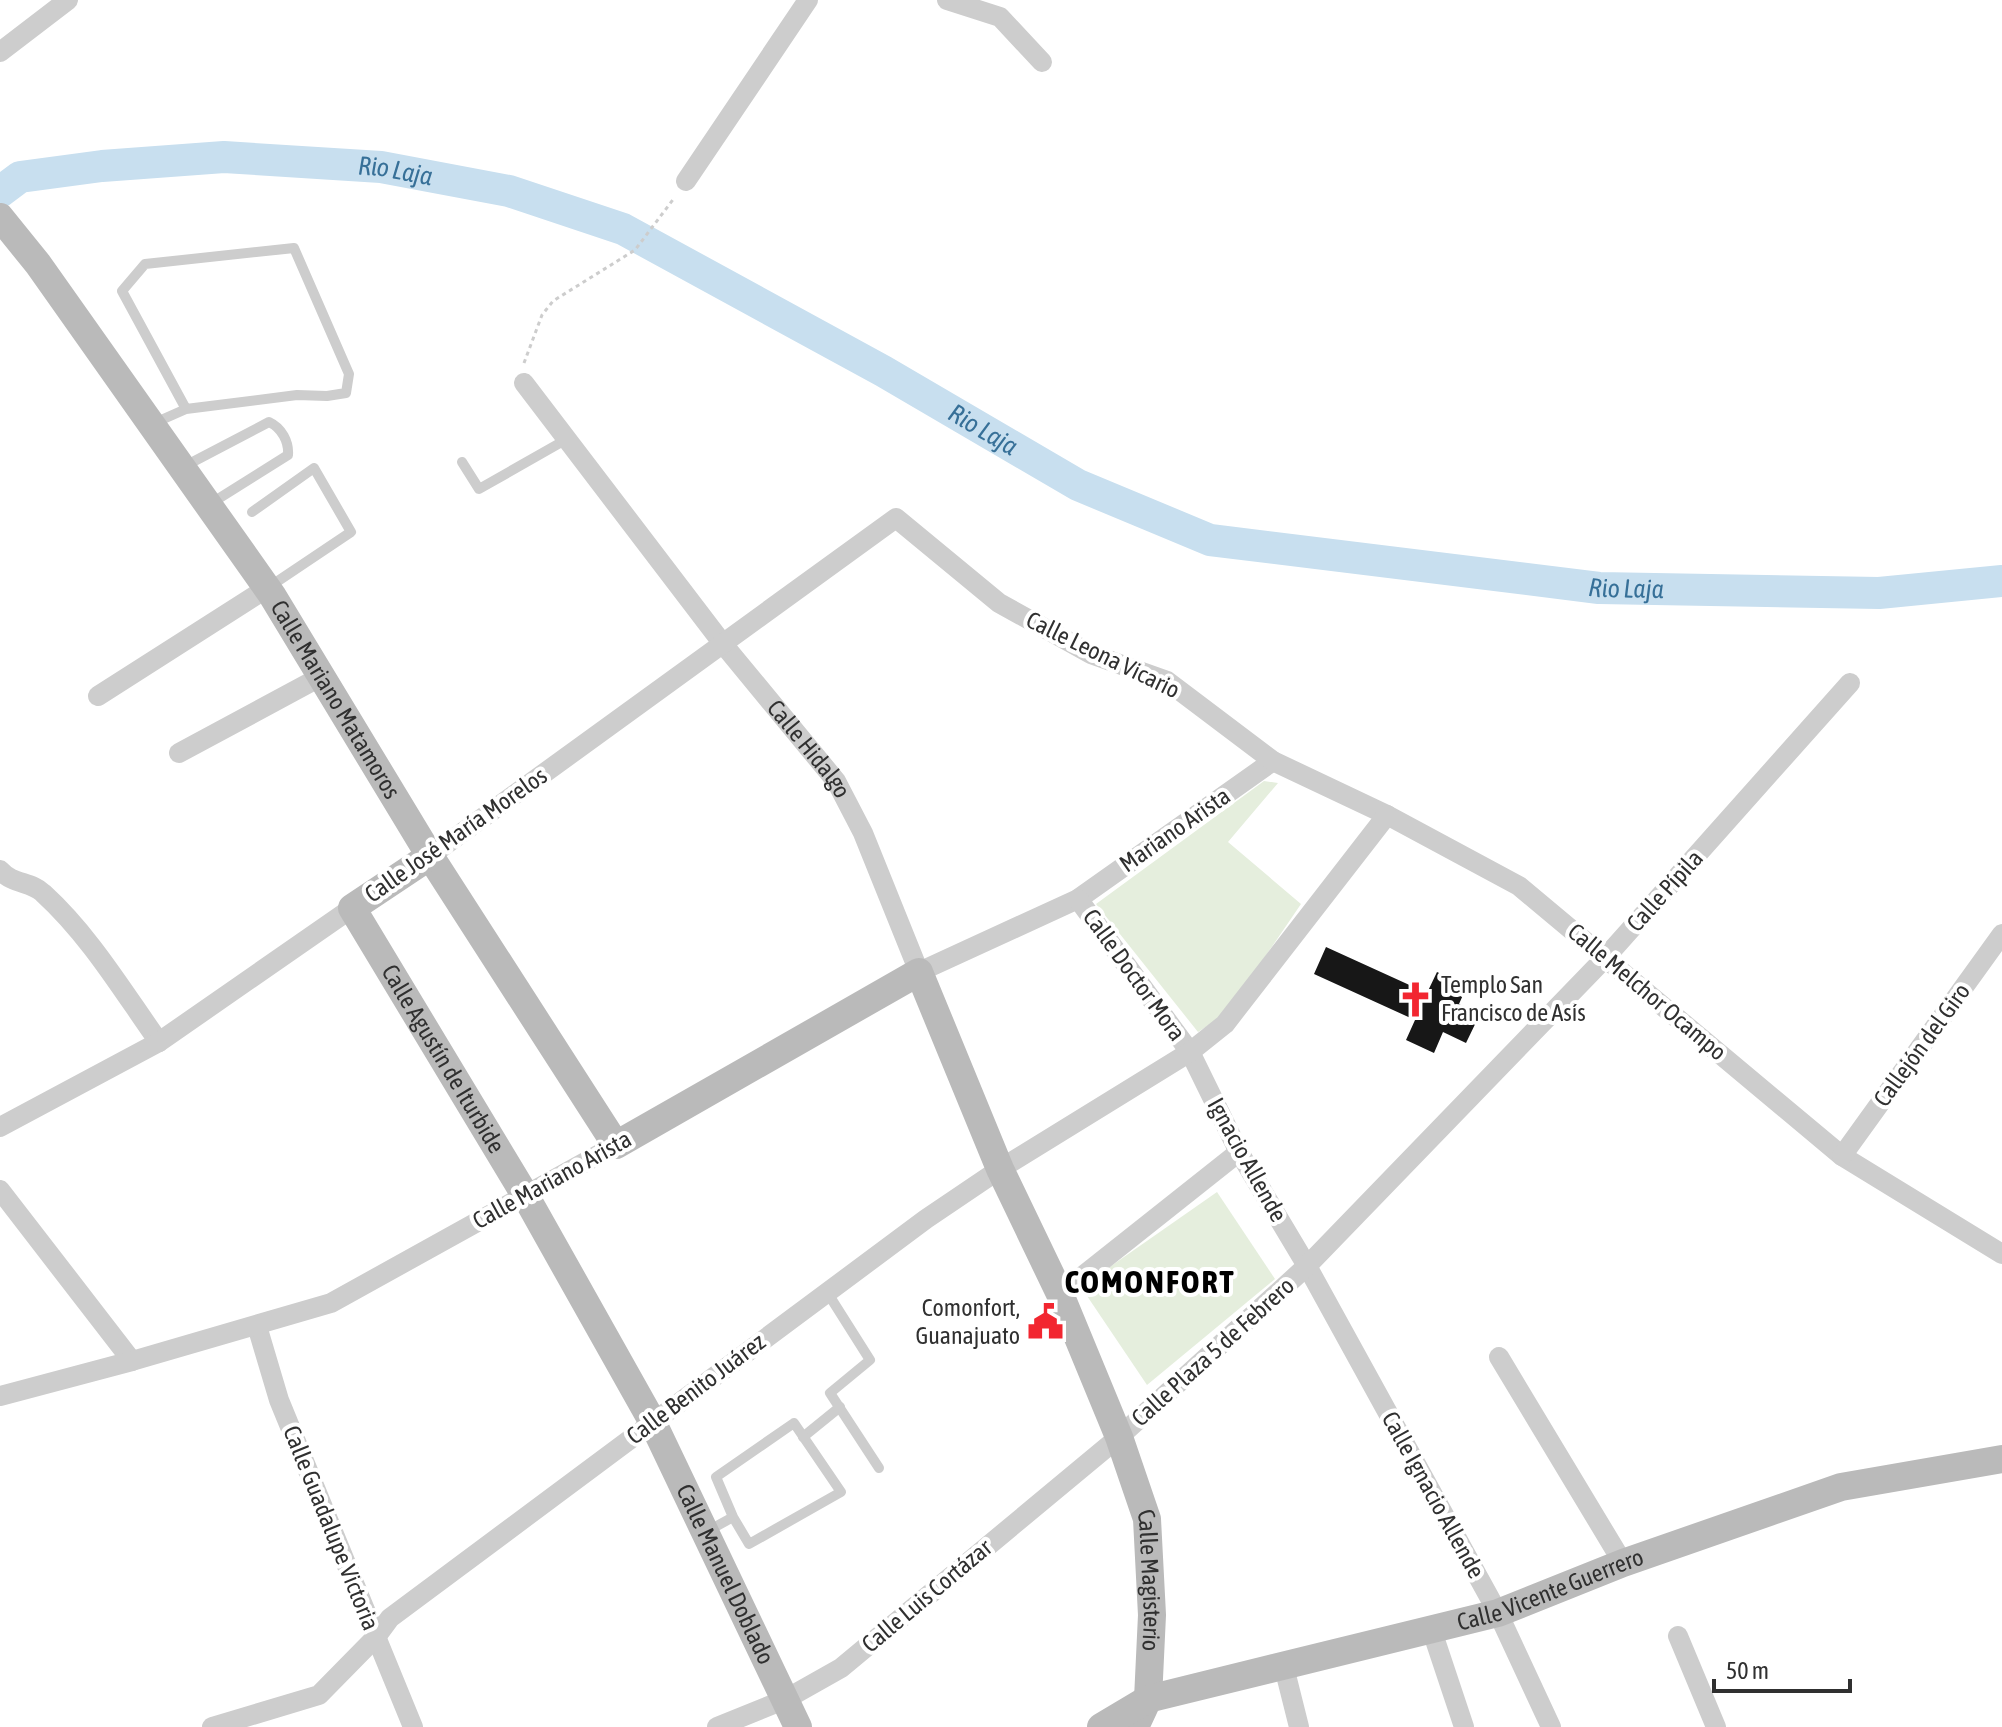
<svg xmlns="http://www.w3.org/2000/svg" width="2002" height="1727" viewBox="0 0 2002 1727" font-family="'Asap Condensed',sans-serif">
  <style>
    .green { fill: #e5eedd }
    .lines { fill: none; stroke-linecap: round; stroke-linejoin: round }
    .river { stroke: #c8dfef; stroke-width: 32 }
    .building { fill: #171717 }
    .path { stroke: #cdcdcd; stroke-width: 3; stroke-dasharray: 4 4; stroke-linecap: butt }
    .lane { stroke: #cdcdcd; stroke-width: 10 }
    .street { stroke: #cdcdcd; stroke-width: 20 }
    .secondary { stroke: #bababa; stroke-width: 28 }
    .labels { text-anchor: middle; stroke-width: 8; stroke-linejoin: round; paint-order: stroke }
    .street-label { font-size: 24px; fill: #303030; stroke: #fff }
    .poi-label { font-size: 24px; fill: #303030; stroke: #fff; text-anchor: start }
    .water-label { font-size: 26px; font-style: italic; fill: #377098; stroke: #fff }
    .district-label { font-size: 32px; font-weight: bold; letter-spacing: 2px; fill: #000; stroke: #fff }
  </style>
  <rect width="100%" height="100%" fill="#fff"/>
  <g class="green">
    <polygon points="1264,781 1278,783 1228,842 1301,904 1226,1014 1198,1032 1096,904"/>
    <polygon points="1217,1192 1275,1279 1147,1385 1081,1287"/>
  </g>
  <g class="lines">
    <path class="river" id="s1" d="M0,192l20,-15 82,-11 122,-9 157,10 128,24 114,38 260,142 195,114 132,55 389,48 280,5 123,-12"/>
  </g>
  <polygon class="building" points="1326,947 1427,993 1437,972 1467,986 1459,1004 1480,1014 1466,1043 1443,1032 1434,1053 1406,1040 1415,1020 1314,974"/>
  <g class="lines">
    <polyline class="path" points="524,363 542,315 553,301 635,250 675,197"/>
    <g class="lane">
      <polyline points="152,424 186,409 297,395 327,396 346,393 349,374 294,248 145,264 122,291 186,409"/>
      <polyline points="462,462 479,489 567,439"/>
      <path d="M185,466l84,-44c13,6 20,20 19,33l-78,49"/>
      <polyline points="252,512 314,468 351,532 269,587"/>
      <polyline points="827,1292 870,1360 830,1393 879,1468"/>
      <polyline points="803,1437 840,1407"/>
      <polyline points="706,1532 733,1517 749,1544 841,1492 794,1423 716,1477 733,1517"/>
    </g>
    <g class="street">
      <polyline points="947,0 1000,17 1042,62"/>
      <polyline points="0,52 68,0"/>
      <polyline points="686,181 808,0"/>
      <path id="s2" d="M524,383l199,261 113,137 27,52 56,139 159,-73 195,-138"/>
      <polyline points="98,696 267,588"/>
      <polyline points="179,753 322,676"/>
      <polyline points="430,856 896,518 999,603 1091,654 1167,681 1273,761 1387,815 1519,886 1842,1156 2002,1254"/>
      <path d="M0,870c13,15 31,11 43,23 47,43 79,97 116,149"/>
      <polyline points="1078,899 1190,1052 1239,1152 1307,1266 1498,1613 1551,1727"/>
      <polyline points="0,1127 159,1042 352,908"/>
      <polyline points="1842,1156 2002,934"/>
      <polyline points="0,1190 132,1361"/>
      <polyline points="1060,1294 1239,1152"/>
      <polyline points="257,1326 279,1400 413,1727"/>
      <polyline points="1499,1357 1623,1563"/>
      <polyline points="0,1396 132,1361 331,1303 616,1145"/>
      <polyline points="1432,1631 1464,1727"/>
      <polyline points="1678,1636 1716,1727"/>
      <polyline points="1284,1667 1299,1727"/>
      <polyline points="212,1727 319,1695 376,1637 390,1618 926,1219 1000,1169 1190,1052 1225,1024 1387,815"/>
      <polyline points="717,1727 786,1699 841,1668 1119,1437 1307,1266 1605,958 1850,683"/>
    </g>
    <g class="secondary">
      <path id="s3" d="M0,217l38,47 234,331 158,261 186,289 303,-173 81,197 60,125 59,143 28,82 5,96 -4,84 -13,28"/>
      <path id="s4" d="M430,856l-78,52 173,287 127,226 146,306"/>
      <path id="s5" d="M1101,1727l47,-28 350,-86 125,-50 218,-76 161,-28"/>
    </g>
  </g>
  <defs>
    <symbol id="church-bare" viewBox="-9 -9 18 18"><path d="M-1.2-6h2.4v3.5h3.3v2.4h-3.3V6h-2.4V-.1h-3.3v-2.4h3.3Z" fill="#f22630" stroke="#fff" stroke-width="2.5" paint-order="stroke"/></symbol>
    <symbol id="civic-bare" viewBox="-9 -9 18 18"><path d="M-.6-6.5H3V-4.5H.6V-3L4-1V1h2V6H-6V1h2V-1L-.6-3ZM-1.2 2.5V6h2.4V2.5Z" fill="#f22630" stroke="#fff" stroke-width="2.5" paint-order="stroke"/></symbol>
  </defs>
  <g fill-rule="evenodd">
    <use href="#church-bare" x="1390" y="974" width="51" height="51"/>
    <use href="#civic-bare" x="1020" y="1296" width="51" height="51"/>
  </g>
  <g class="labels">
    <g class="street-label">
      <text transform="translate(1103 655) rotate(26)" y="8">Calle Leona Vicario</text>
      <text dy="8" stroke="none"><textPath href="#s3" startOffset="588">Calle Mariano Matamoros</textPath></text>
      <text dy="8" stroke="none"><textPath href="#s2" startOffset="464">Calle Hidalgo</textPath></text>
      <text transform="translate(1175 830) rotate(-35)" y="8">Mariano Arista</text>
      <text transform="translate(456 835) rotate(-35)" y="8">Calle José María Morelos</text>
      <text transform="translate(1665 891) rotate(-48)" y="8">Calle Pípila</text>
      <text transform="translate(1134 975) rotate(54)" y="8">Calle Doctor Mora</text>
      <text transform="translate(1647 992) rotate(40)" y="8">Calle Melchor Ocampo</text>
      <text transform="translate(1922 1045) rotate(-54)" y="8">Callejón del Giro</text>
      <text dy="8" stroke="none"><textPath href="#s4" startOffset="270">Calle Agustín de Iturbide</textPath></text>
      <text transform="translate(1247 1160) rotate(61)" y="8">Ignacio Allende</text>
      <text transform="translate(552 1180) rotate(-29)" y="8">Calle Mariano Arista</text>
      <text transform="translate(1213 1352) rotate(-42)" y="8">Calle Plaza 5 de Febrero</text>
      <text transform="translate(696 1389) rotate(-37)" y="8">Calle Benito Juárez</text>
      <text transform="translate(1433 1495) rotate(61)" y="8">Calle Ignacio Allende</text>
      <text transform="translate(331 1528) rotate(68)" y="8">Calle Guadalupe Victoria</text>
      <text dy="8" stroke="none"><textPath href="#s4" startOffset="858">Calle Manuel Doblado</textPath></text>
      <text dy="8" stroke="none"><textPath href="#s3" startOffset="2118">Calle Magisterio</textPath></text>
      <text dy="8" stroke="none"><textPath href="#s5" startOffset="472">Calle Vicente Guerrero</textPath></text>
      <text transform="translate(927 1596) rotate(-40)" y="8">Calle Luis Cortázar</text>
    </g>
    <g class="poi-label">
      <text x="1441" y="993">Templo San<tspan x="1441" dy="28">Francisco de Asís</tspan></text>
      <text x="1020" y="1316" text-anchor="end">Comonfort,<tspan x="1020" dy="28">Guanajuato</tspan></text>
    </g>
    <g class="water-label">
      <text dy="9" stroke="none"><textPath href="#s1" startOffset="402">Rio Laja</textPath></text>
      <text dy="9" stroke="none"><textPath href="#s1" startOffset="1050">Rio Laja</textPath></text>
      <text dy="9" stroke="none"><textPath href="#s1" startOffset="1722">Rio Laja</textPath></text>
    </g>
    <g class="district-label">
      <text x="1150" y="1293">COMONFORT</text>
    </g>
  </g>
  <path d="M1714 1679v12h136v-12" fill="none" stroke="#303030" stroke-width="4"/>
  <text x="1726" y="1679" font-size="24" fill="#303030" stroke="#ffffff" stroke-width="6" paint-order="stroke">50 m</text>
</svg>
